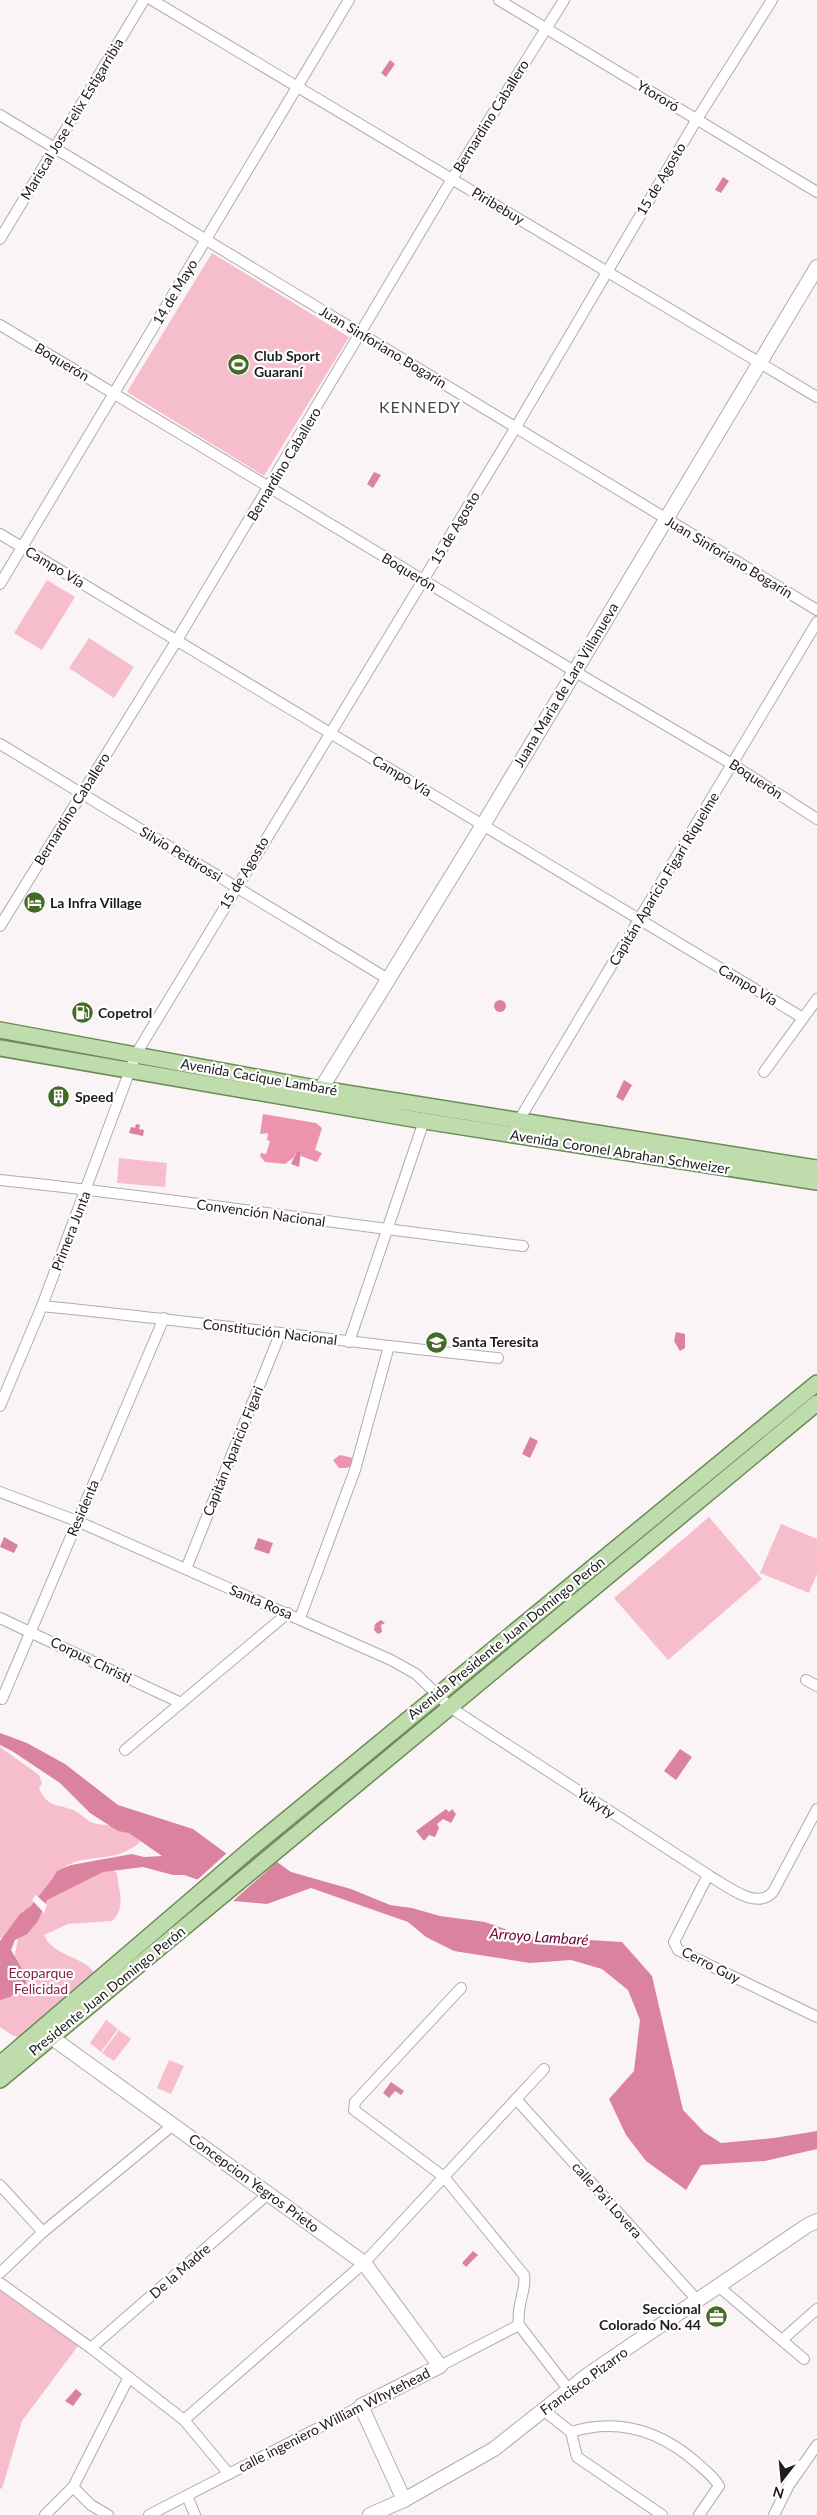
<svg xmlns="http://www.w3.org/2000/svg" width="817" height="2515" viewBox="0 0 817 2515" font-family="Lato,sans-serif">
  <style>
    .green { fill: #f6becd }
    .forest { fill: #ed93ae }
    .water { fill: #da829e }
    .pier { fill: #fbf4f6 }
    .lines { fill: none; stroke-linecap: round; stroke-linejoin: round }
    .street-casing { stroke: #b1abac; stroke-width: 12 }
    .secondary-casing { stroke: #b1abac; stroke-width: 16 }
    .primary-casing { stroke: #6b8b55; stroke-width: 18 }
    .street { stroke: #fff; stroke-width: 10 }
    .secondary { stroke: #fff; stroke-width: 14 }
    .primary { stroke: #bfddac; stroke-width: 15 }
    .labels { text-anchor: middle; stroke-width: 4.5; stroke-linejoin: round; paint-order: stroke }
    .street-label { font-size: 14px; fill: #1d1b1c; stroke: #fff }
    .poi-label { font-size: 14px; font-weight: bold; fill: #1d1b1c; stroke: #fff; text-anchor: start }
    .park-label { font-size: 14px; fill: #88204b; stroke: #fff }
    .water-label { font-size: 15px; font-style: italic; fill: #6e0036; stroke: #fff }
    .quarter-label { font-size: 16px; letter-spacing: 1px; fill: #4c4749; stroke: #fff }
  </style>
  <rect width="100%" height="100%" fill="#fbf4f6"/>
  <g class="green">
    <polygon points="212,253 349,337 264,476 127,392"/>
    <polygon points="47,580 75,597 42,650 14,633"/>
    <polygon points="89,638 134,667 114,698 69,668"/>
    <polygon points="0,1037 112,1058 113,1059 112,1061 0,1040"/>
    <polygon points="119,1158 167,1163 165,1187 117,1183"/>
    <polygon points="709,1517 762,1579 668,1660 614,1598"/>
    <polygon points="781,1524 817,1539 817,1574 809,1593 760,1573"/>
    <polygon points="430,1708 433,1708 432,1710 60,2023 58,2021"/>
    <path d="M0,1747l39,28 3,8 -3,6c11,22 23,14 38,23 7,4 12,11 20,12 20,3 21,-2 41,9l2,9c-26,23 -52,10 -75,25l44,1 8,5c1,18 10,34 -5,48l-44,3 -24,11c11,24 41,19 53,42l-76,61 -9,-3 -12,-8v-69l14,2 4,-22h-18z"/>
    <polygon points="106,2020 118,2029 101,2052 90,2043"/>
    <polygon points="119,2030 131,2039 114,2061 102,2053"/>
    <polygon points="169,2060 184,2066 171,2094 157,2088"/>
    <polygon points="0,2288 78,2346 22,2421 2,2489 0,2488"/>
  </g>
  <g class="forest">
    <polygon points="263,1114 316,1123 322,1128 315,1150 322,1153 317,1162 301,1156 301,1152 297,1151 293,1158 285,1164 265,1162 260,1156 261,1153 266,1154 270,1141 267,1140 268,1133 260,1134"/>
    <polygon points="340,1455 353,1458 352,1466 346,1468 339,1468 333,1460"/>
  </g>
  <g class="water">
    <polygon points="390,60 395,64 386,77 381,73"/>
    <polygon points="723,177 729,181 721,193 715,190"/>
    <polygon points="374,472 381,475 373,488 367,484"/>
    <circle cx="500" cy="1006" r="6"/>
    <polygon points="624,1080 632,1085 623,1101 616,1097"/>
    <polygon points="136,1124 140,1125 139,1129 144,1130 143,1136 129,1133 131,1127 135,1128"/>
    <polygon points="297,1151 301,1152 299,1167 291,1164"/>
    <polygon points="676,1332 685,1334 685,1348 680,1351 674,1341"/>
    <polygon points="530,1437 538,1441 530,1458 522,1454"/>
    <polygon points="4,1537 18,1545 14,1553 0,1547"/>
    <polygon points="258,1538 273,1543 269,1554 254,1549"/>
    <polygon points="381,1620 385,1623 381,1625 382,1632 378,1634 374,1630 375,1624"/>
    <polygon points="0,1733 27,1743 65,1764 118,1805 193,1829 231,1857 202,1881 184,1875 173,1875 143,1867 103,1872 47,1900 38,1921 27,1934 15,1940 11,1950 26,1976 26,1983 10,1997 0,2000 0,1941 20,1914 31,1906 53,1878 57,1871 71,1865 132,1854 144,1857 162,1856 129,1833 118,1831 90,1813 60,1783 12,1751 0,1745"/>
    <polygon points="680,1749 692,1757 676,1780 664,1771"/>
    <polygon points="446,1809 449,1812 452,1809 456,1814 451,1823 443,1819 437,1824 439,1828 435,1837 429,1835 424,1841 416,1831"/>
    <polygon points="277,1862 291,1872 351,1889 390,1905 412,1908 440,1916 485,1922 525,1936 622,1942 652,1976 683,2110 704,2132 721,2143 774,2138 817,2131 817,2149 765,2161 701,2165 686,2190 646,2161 626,2135 609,2099 634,2071 640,2020 628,1990 602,1969 571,1960 530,1963 454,1951 426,1937 408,1922 311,1888 267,1904 233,1901"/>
    <polygon points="391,2082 404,2091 401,2095 395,2091 389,2098 383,2093"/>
    <polygon points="473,2251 478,2255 466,2267 462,2263"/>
    <polygon points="76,2389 82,2394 73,2406 65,2401"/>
  </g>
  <g class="pier">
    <polygon points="229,1851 233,1855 202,1883 196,1881"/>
    <polygon points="36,1895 47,1905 44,1913 32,1900"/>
  </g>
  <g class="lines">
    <defs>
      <g id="street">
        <polyline points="152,0 817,397"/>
        <polyline points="499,0 817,192"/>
        <polyline points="0,115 817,610"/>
        <polyline points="0,239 144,0"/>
        <polyline points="0,325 574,671 732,764 817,819"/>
        <polyline points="0,534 803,1018"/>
        <polyline points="0,584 349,0"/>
        <polyline points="0,744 388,979"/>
        <polyline points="0,926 177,640 452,179 564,0"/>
        <polyline points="764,1072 817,999"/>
        <polyline points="516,1125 817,622"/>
        <path d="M0,1180c175,18 348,46 523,66"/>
        <path d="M42,1306c152,15 304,36 456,52"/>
        <polyline points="349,1342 424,1121"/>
        <polyline points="0,1406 42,1306 136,1054 516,427 697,119 772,0"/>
        <path d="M0,1492l77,29 314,139 25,14 35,34 257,167c18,10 48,36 65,17l44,-83"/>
        <polyline points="186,1569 280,1334"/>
        <polyline points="0,1618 181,1703"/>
        <polyline points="300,1618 355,1470 389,1346"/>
        <polyline points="806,1680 817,1686"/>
        <polyline points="2,1699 164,1318"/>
        <polyline points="125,1750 288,1613"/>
        <polyline points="708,1875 674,1942 678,1950 817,2017"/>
        <path d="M461,1988l-106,114 -1,8 90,67 80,98c3,15 -8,29 -5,50l50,65"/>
        <polyline points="516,2099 698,2301"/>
        <polyline points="0,2185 43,2232"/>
        <polyline points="0,2273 43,2232 173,2125"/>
        <polyline points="0,2283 91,2348 184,2420 229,2474"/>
        <polyline points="718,2286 804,2359"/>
        <polyline points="782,2340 817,2309"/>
        <polyline points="91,2348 268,2194"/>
        <polyline points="440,2366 519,2325"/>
        <path d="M543,2410l28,22c48,-15 91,0 127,32 7,6 17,14 21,22l-20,29"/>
        <polyline points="184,2420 364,2263 544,2069"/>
        <polyline points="571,2432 577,2457 662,2515"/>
        <polyline points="73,2487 91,2505 108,2515"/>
        <polyline points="187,2496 195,2515"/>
        <polyline points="45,2515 73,2487 129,2377"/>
        <polyline points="149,2515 361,2406"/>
        <polyline points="774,2515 789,2485 817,2445"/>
      </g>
      <g id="secondary">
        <polyline points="316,1097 483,825 817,267"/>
        <polyline points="44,2032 364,2263 440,2366 361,2406 404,2500"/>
        <polyline points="370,2515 404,2500 494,2449 589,2374 808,2225 817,2221"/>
      </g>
      <g id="primary">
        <polyline points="0,1030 321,1089 817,1168"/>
        <polyline points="0,1048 424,1121 817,1182"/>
        <polyline points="0,2064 253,1847 817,1383"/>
        <polyline points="0,2080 817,1403"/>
      </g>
    </defs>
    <use href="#street" class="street-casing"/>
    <use href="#secondary" class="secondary-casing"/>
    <use href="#primary" class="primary-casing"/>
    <use href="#street" class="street"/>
    <use href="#secondary" class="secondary"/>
    <use href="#primary" class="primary"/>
  </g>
  <defs>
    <symbol id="stadium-disc" viewBox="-11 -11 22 22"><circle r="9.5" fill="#446b26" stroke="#fff"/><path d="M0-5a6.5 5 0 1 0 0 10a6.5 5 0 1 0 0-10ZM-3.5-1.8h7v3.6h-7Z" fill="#fff"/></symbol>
    <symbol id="hotel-disc" viewBox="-11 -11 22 22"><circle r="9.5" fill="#446b26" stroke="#fff"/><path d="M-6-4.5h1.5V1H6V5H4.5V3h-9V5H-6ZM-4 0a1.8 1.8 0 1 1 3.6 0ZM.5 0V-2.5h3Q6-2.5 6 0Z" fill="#fff"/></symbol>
    <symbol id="fuel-disc" viewBox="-11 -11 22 22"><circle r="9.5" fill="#446b26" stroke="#fff"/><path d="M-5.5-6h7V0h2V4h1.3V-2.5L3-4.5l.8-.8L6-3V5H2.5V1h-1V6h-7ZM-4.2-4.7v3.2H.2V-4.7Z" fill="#fff"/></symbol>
    <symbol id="building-disc" viewBox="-11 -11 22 22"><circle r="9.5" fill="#446b26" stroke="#fff"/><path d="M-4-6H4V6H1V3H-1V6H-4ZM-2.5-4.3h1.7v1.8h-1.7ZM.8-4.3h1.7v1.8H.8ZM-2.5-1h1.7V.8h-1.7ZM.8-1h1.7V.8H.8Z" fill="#fff"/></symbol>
    <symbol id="school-disc" viewBox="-11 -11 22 22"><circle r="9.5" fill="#446b26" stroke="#fff"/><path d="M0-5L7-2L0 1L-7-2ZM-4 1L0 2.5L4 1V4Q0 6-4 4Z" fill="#fff"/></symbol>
    <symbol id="office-disc" viewBox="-11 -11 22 22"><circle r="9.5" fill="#446b26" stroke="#fff"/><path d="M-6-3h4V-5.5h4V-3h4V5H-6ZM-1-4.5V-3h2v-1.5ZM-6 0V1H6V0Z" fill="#fff"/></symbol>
  </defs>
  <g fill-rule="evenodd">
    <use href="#stadium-disc" x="226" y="352" width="25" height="25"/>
    <use href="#hotel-disc" x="22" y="890" width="25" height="25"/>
    <use href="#fuel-disc" x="70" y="1000" width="25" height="25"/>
    <use href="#building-disc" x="46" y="1084" width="25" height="25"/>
    <use href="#school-disc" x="424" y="1330" width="25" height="25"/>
    <use href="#office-disc" x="704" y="2304" width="25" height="25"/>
  </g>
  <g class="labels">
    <g class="street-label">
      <text transform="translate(658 96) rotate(31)" y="5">Ytororó</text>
      <text transform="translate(491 116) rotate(-58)" y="5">Bernardino Caballero</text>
      <text transform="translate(72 119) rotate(-59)" y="5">Mariscal Jose Felix Estigarribia</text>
      <text transform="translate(661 179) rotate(-59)" y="5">15 de Agosto</text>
      <text transform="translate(498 206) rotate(31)" y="5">Piribebuy</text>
      <text transform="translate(175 292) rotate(-59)" y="5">14 de Mayo</text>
      <text transform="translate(383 347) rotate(31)" y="5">Juan Sinforiano Bogarín</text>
      <text transform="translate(62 362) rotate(31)" y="5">Boquerón</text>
      <text transform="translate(284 464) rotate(-59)" y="5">Bernardino Caballero</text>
      <text transform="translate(455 528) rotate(-59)" y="5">15 de Agosto</text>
      <text transform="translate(729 557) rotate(31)" y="5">Juan Sinforiano Bogarín</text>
      <text transform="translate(55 567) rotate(31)" y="5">Campo Vía</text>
      <text transform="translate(409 572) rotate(31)" y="5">Boquerón</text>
      <text transform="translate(566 685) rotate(-59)" y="5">Juana Maria de Lara Villanueva</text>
      <text transform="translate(402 776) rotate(31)" y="5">Campo Vía</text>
      <text transform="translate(756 779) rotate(33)" y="5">Boquerón</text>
      <text transform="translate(72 809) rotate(-58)" y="5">Bernardino Caballero</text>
      <text transform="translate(181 854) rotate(31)" y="5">Silvio Pettirossi</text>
      <text transform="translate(244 873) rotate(-59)" y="5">15 de Agosto</text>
      <text transform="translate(664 879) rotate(-59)" y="5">Capitán Aparicio Figari Riquelme</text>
      <text transform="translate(748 985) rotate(31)" y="5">Campo Vía</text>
      <text transform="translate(259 1077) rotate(10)" y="5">Avenida Cacique Lambaré</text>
      <text transform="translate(620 1152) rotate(9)" y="5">Avenida Coronel Abrahan Schweizer</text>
      <text transform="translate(261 1213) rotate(8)" y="5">Convención Nacional</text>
      <text transform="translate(71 1231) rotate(-69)" y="5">Primera Junta</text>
      <text transform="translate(270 1332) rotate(7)" y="5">Constitución Nacional</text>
      <text transform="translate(233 1451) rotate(-68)" y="5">Capitán Aparicio Figari</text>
      <text transform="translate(83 1508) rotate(-67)" y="5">Residenta</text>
      <text transform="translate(261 1602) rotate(23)" y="5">Santa Rosa</text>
      <text transform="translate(506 1638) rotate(-39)" y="5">Avenida Presidente Juan Domingo Perón</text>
      <text transform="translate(91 1660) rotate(26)" y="5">Corpus Christi</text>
      <text transform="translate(596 1803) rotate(33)" y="5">Yukyty</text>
      <text transform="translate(711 1965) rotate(27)" y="5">Cerro Guy</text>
      <text transform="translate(107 1991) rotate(-39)" y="5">Presidente Juan Domingo Perón</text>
      <text transform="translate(254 2183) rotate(36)" y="5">Concepcion Yegros Prieto</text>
      <text transform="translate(607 2200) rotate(48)" y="5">calle Pa'i Lovera</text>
      <text transform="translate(180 2271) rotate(-41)" y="5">De la Madre</text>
      <text transform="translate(584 2381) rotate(-36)" y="5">Francisco Pizarro</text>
      <text transform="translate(334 2420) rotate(-27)" y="5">calle ingeniero William Whytehead</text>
    </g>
    <g class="poi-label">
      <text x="254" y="361">Club Sport<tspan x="254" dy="16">Guaraní</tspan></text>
      <text x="50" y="908">La Infra Village</text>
      <text x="98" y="1018">Copetrol</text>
      <text x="75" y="1102">Speed</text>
      <text x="452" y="1347">Santa Teresita</text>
      <text x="701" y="2314" text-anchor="end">Seccional<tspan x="701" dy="16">Colorado No. 44</tspan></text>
    </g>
    <g class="park-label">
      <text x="41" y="1978">Ecoparque<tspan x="41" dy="16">Felicidad</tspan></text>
    </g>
    <g class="water-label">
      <text transform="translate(539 1937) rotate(4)" y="5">Arroyo Lambaré</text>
    </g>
    <g class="quarter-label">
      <text x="420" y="413">KENNEDY</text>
    </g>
  </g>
  <g transform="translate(782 2480) rotate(196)" stroke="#ffffff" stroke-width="4" paint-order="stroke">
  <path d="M0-4L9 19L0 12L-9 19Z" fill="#1d1b1c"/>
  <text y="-8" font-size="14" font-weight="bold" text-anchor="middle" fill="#1d1b1c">N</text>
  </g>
</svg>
